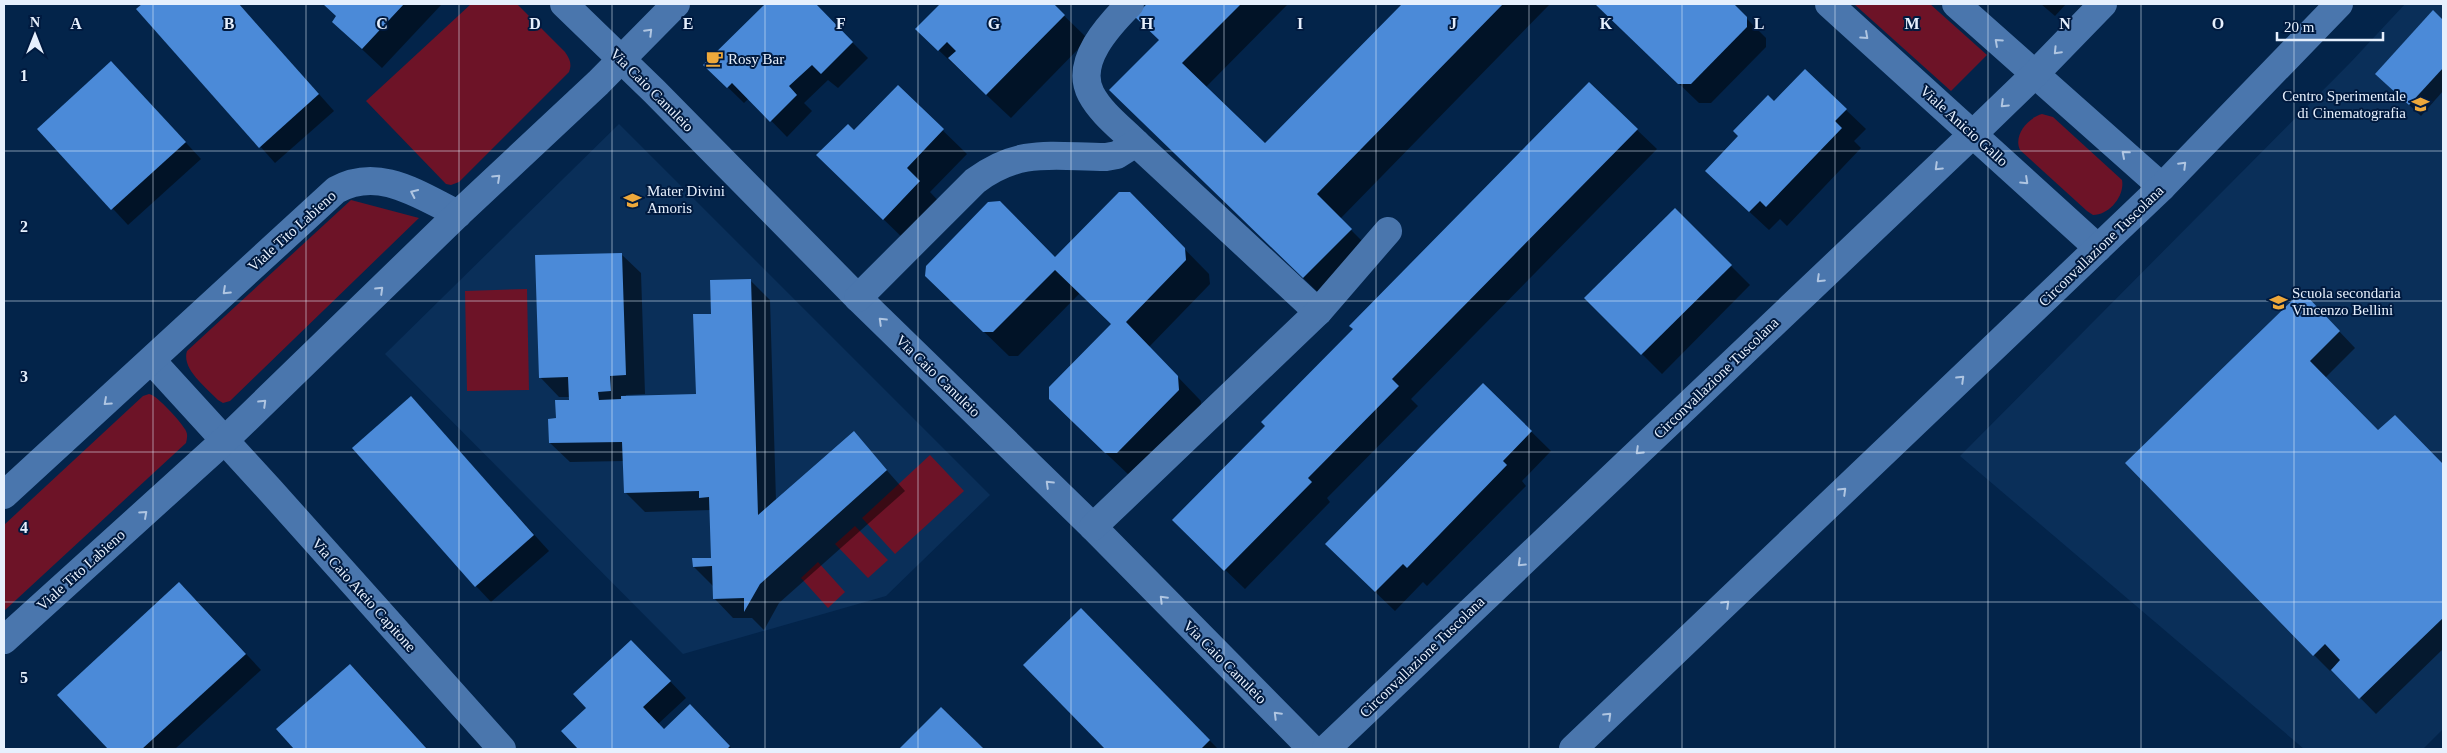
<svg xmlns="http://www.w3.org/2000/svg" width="2447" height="753" viewBox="0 0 2447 753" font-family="'Times New Roman',serif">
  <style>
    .built { fill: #0a2f59 }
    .green { fill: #6d1327 }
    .shadow { fill: #0007 }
    .building { fill: #4b8ad8 }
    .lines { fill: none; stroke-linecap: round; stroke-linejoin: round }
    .minor { stroke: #4a76ad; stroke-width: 28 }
    .oneway { stroke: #afc5e1 }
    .grid { fill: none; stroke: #e6f0fd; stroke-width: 1; stroke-opacity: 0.55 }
    .labels { text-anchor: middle; stroke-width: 4; stroke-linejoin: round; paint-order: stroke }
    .poi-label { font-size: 15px; fill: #e6f0fd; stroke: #001a3f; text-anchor: start }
    .street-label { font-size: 15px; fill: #e6f0fd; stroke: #001a3f }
    .grid-label { font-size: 16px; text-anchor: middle; font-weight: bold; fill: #e6f0fd; stroke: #001a3f; stroke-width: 4; stroke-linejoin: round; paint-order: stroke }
  </style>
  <rect width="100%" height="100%" fill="#03244a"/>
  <g class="built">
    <polygon points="2405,4 2443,4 2443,729 2423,749 2304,749 1960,456 2350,63"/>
    <polygon points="619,124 990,495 886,596 683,654 385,354"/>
  </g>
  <g class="green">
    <path d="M471,4h46l48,48c5,7 7,12 4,20l-110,110 -8,3 -5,-1 -80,-83z"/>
    <polygon points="1854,4 1930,4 1987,55 1951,91"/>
    <path d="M2042,114l11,3 69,63c3,16 -13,35 -29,35l-6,-4 -67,-61c-7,-15 8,-32 22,-36z"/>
    <path d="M351,200l68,18 -189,183 -7,2 -5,-3c-11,-12 -37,-31 -31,-49z"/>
    <polygon points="527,289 529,390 467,391 465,291"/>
    <path d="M149,394c8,1 33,29 37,37 2,4 1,8 0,12l-182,168v-86l139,-129z"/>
    <polygon points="930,455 964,491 895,554 862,518"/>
    <polygon points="855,526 888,560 868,578 835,544"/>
    <polygon points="818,562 845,592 828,608 801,578"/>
  </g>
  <g class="shadow">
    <polygon points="144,4 239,4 334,111 275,163 137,9"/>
    <polygon points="324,4 442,4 382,68 333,22 338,17"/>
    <polygon points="767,4 814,4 868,58 838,88 828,80 804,103 812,111 787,137 749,98 744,103 705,65"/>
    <polygon points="941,4 1052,4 1088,39 1011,118 916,29"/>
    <polygon points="1149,4 1288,4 1206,87 1265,145 1404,4 1550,4 1340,219 1375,254 1328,302 1135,114 1160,40 1136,16"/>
    <polygon points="1596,4 1732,4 1766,38 1766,47 1711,103 1699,103"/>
    <polygon points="2041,4 2066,4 2055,16"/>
    <polygon points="2433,12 2443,21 2443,91 2421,116 2388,85"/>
    <polygon points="1805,71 1866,129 1854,141 1861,148 1787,226 1780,219 1769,230 1726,190"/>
    <polygon points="127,79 201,159 128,225 39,129"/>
    <polygon points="1589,84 1657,149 1411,399 1418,406 1327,498 1330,502 1245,589 1193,539 1266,426 1355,329"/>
    <polygon points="898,87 967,154 930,192 943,206 908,243 842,179 854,132"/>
    <polygon points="1675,210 1750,285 1662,374 1586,298"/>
    <polygon points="1154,218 1209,274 1210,284 1149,347 1201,401 1202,415 1130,476 1074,423 1112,324 1080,293 1018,356 1009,356 951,300"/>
    <polygon points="621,254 641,273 645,394 626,395 626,397 697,395 712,315 750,280 770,300 776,501 854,433 905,491 779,603 764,630 752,618 733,618 714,598 713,586 694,567 712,559 711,510 645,512 625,492 624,461 570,462 550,443 558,419 570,402 570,397 559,397 540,377"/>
    <polygon points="2318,309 2355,348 2325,378 2378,432 2395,416 2443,465 2443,649 2376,714 2332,669 2330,671 2314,655 2126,463"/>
    <polygon points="1483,384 1551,451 1522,481 1526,486 1427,586 1423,582 1395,611 1346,564"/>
    <polygon points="411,398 549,551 491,602 476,586"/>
    <polygon points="195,599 261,670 175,749 109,749 59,695"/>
    <polygon points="1101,630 1218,749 1107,749 1025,665"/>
    <polygon points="647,657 686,698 658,724 664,730 706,722 732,749 580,749 563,731"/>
    <polygon points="350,665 366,681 427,749 296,749 278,729"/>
    <polygon points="942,709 982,749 901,749"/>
  </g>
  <g class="building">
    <polygon points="142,4 239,4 319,94 259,148 136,9"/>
    <polygon points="323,4 404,4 362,49 332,22 336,16"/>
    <polygon points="765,4 816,4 853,42 821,74 812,65 789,86 797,95 770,122 732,83 727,88 703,65"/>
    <polygon points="940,4 1054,4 1065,15 986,95 948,58 956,51 947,42 938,51 915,29"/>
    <polygon points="1147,4 1241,4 1182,63 1265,143 1402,4 1503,4 1317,194 1352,229 1303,278 1109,90 1159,40 1134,16"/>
    <polygon points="1595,4 1734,4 1747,17 1747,27 1691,84 1678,84"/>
    <polygon points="2433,10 2443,20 2443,68 2409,105 2375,74"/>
    <polygon points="111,61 186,142 111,210 37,129"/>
    <polygon points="1805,69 1847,109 1835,121 1842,128 1766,207 1760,201 1749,212 1705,171 1738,136 1733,131 1768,95 1774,101"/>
    <polygon points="1589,82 1638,129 1392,379 1399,386 1308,478 1312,482 1224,571 1172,520 1265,426 1261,422 1353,329 1349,326"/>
    <polygon points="898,85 944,129 907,168 920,181 883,220 816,155 848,124 854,130"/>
    <polygon points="1119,192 1130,192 1185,248 1186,260 1126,322 1178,376 1179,390 1117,453 1105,453 1049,399 1049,387 1111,324 1055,270 993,332 983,332 925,276 926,266 988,202 1000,201 1055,257"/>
    <polygon points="1675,208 1732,265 1641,355 1584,298"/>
    <polygon points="622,253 626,375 610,376 611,391 598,392 599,400 621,399 621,396 696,394 693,314 711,314 710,280 751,279 758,515 854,431 887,470 760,584 744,612 744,598 713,599 712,566 693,567 692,558 711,558 709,497 699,498 699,491 624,493 622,442 549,443 548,419 556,418 555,400 569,400 568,377 539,378 535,255"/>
    <polygon points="2302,291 2340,331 2310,361 2378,430 2395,415 2443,464 2443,618 2359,699 2331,670 2340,660 2325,644 2313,656 2125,463"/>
    <polygon points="1483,383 1532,431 1503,461 1507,465 1407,568 1403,564 1375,592 1325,544"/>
    <polygon points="411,396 534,535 475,587 352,448"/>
    <polygon points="179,582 246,654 142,749 108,749 57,695"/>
    <polygon points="1081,608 1210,740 1201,749 1105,749 1023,665"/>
    <polygon points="631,640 671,681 643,707 664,729 690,704 730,746 727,749 578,749 561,731 586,708 573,694"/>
    <polygon points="350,664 427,749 294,749 276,729"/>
    <polygon points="941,707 984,749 899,749"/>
  </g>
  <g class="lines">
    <g class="minor">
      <polyline points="564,4 654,91 858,298 1093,527 1312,749"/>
      <path d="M1130,4c-21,21 -56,58 -39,90 10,19 30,34 45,49"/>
      <polyline points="1829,4 2098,248"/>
      <polyline points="1956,4 2162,187"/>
      <path d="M858,298l117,-117c45,-34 79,-24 131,-24l11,-2 19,-12 182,169"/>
      <polyline points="152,361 270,490 502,749"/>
      <path d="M4,495l332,-305c43,-24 83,5 122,24"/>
      <polyline points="1093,527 1318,312 1388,231"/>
      <polyline points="4,640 225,440 458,214 598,83 676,4"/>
      <polyline points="1326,749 1973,134 2034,75 2103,4"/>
      <polyline points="1573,749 2162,187 2339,4"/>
    </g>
  </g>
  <defs><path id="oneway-chevron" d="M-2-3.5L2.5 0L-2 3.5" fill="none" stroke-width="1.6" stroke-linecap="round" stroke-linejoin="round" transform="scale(1.25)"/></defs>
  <g class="oneway">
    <use href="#oneway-chevron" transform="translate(649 32) rotate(-45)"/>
    <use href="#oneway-chevron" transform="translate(1865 36) rotate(42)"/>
    <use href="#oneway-chevron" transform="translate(1998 42) rotate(-138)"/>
    <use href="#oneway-chevron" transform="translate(2057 51) rotate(134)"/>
    <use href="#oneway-chevron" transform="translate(2004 104) rotate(136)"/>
    <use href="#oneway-chevron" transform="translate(2125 154) rotate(-139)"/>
    <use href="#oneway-chevron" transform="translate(2183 165) rotate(-45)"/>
    <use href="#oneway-chevron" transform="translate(1938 167) rotate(136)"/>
    <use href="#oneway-chevron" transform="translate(497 178) rotate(-43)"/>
    <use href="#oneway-chevron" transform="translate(2025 181) rotate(43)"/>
    <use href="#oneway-chevron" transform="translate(414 193) rotate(-155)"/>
    <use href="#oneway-chevron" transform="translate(1820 279) rotate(136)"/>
    <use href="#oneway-chevron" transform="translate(380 290) rotate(-44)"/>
    <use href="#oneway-chevron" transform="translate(226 291) rotate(137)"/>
    <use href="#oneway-chevron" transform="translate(882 321) rotate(-136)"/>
    <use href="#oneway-chevron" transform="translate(1961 379) rotate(-44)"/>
    <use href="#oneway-chevron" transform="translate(107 402) rotate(138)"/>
    <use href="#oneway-chevron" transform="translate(263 403) rotate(-44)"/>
    <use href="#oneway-chevron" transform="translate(1639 451) rotate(136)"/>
    <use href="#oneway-chevron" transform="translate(1049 484) rotate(-136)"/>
    <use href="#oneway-chevron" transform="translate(1843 491) rotate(-44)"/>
    <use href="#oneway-chevron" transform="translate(144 514) rotate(-42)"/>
    <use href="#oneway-chevron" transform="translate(1521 563) rotate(136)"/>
    <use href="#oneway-chevron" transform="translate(1163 599) rotate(-135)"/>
    <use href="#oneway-chevron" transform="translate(1726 604) rotate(-44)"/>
    <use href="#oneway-chevron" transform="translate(1277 715) rotate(-135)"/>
    <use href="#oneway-chevron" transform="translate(1608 716) rotate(-44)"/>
  </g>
  <path class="grid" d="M153,4v745M306,4v745M459,4v745M612,4v745M765,4v745M918,4v745M1071,4v745M1224,4v745M1376,4v745M1529,4v745M1682,4v745M1835,4v745M1988,4v745M2141,4v745M2294,4v745M4,151h2439M4,301h2439M4,452h2439M4,602h2439"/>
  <defs>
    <symbol id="cafe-bare" viewBox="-9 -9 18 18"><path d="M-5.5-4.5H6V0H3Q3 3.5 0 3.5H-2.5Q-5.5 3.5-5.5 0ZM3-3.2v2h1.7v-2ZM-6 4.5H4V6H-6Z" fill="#eda83b" stroke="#001a3f" stroke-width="2.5" paint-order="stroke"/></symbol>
    <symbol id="university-bare" viewBox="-9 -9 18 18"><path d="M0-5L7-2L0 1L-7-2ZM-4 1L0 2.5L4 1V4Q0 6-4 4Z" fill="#eda83b" stroke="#001a3f" stroke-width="2.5" paint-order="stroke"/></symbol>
    <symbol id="school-bare" viewBox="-9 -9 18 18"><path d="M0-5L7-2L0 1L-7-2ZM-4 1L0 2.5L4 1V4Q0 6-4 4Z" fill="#eda83b" stroke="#001a3f" stroke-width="2.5" paint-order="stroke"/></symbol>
  </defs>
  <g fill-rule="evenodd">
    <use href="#cafe-bare" x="702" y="46" width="25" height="25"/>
    <use href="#university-bare" x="2408" y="92" width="25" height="25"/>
    <use href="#school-bare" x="620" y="188" width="25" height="25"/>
    <use href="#school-bare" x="2266" y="290" width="25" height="25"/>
  </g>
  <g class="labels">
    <g class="poi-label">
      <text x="728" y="64">Rosy Bar</text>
      <text x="2406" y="101" text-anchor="end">Centro Sperimentale<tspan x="2406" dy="17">di Cinematografia</tspan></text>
      <text x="647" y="196">Mater Divini<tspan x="647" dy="17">Amoris</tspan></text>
      <text x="2292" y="298">Scuola secondaria<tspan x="2292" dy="17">Vincenzo Bellini</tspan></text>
    </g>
    <g class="street-label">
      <text transform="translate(652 90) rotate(45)" y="5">Via Caio Canuleio</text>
      <text transform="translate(1964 126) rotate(42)" y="5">Viale Anicio Gallo</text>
      <text transform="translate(292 231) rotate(-42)" y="5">Viale Tito Labieno</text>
      <text transform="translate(2101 246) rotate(-44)" y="5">Circonvallazione Tuscolana</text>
      <text transform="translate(938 376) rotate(44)" y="5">Via Caio Canuleio</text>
      <text transform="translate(1716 378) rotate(-44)" y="5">Circonvallazione Tuscolana</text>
      <text transform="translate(81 570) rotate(-42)" y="5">Viale Tito Labieno</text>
      <text transform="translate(364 595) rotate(48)" y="5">Via Caio Ateio Capitone</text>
      <text transform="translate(1422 657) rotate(-44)" y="5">Circonvallazione Tuscolana</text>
      <text transform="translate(1225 662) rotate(45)" y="5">Via Caio Canuleio</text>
    </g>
  </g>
  <g class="grid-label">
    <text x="76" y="29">A</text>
    <text x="229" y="29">B</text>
    <text x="382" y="29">C</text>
    <text x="535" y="29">D</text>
    <text x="688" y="29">E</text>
    <text x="841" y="29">F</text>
    <text x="994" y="29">G</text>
    <text x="1147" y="29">H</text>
    <text x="1300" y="29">I</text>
    <text x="1453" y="29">J</text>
    <text x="1606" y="29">K</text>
    <text x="1759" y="29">L</text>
    <text x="1912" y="29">M</text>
    <text x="2065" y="29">N</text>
    <text x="2218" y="29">O</text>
    <text x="24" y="81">1</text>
    <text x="24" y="232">2</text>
    <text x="24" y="382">3</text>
    <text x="24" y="533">4</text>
    <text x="24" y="683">5</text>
  </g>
  <rect width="2447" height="753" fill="none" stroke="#e6f0fd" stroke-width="10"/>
  <g transform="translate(35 35)" stroke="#001a3f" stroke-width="4" paint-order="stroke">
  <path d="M0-4L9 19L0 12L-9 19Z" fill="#e6f0fd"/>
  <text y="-8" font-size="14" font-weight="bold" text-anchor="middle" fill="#e6f0fd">N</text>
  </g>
  <path d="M2277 32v8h106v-8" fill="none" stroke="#e6f0fd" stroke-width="2.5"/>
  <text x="2284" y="32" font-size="15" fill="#e6f0fd" stroke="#001a3f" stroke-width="4" paint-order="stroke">20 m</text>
</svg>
